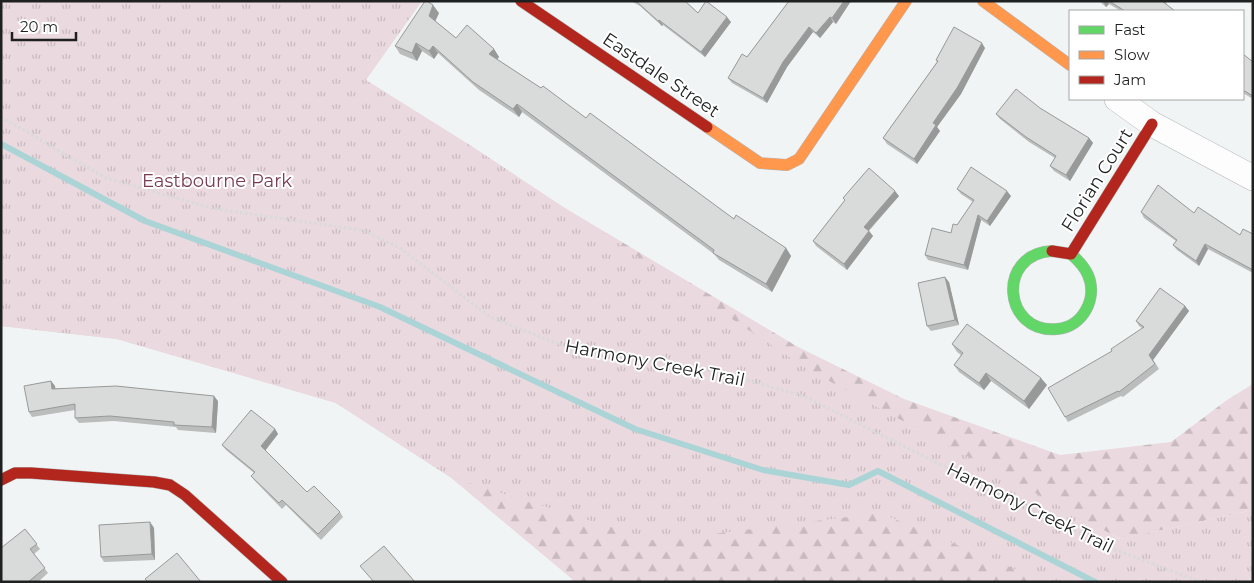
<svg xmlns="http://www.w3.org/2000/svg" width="1254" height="583" viewBox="0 0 1254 583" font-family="Montserrat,sans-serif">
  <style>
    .forest { fill: url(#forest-firs) }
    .park { fill: url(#park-tufts) }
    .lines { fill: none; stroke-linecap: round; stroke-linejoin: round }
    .stream { stroke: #abd4d6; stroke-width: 6 }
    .street-casing { stroke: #b4b6b7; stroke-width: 26 }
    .fast-casing { stroke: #b4b6b7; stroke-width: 12 }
    .slow-casing { stroke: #b4b6b7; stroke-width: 12 }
    .jam-casing { stroke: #b4b6b7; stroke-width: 12 }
    .path { stroke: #dadadb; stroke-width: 3; stroke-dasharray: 2.5 2.5; stroke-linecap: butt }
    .street { stroke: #fdfdfe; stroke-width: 25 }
    .fast { stroke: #63d668; stroke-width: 11 }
    .slow { stroke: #ff974d; stroke-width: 11 }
    .jam { stroke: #b3261e; stroke-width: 11 }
    .wall { fill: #bbbcbc }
    .shaded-wall { fill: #989999 }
    .building { fill: #d9dbdb; stroke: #989999 }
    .labels { text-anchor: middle; stroke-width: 4; stroke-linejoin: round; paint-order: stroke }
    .street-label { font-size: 18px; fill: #1f2121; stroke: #fff }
    .park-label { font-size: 18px; fill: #793c52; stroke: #fff }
  </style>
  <defs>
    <pattern id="forest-firs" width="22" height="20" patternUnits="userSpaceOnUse" patternTransform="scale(1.25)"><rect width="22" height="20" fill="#ead9df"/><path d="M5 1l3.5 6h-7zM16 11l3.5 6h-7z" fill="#c8babf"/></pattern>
    <pattern id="park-tufts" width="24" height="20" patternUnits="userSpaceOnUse" patternTransform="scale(1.25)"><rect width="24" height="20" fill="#ead9df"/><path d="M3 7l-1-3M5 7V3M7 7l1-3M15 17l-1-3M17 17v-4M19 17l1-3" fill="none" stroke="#c8babf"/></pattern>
  </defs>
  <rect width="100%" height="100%" fill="#f1f4f5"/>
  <g class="forest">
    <polygon points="1,135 1152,582 571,582 572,579 450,477 336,403 117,339 1,326"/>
    <polygon points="533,189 798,347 904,399 1060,455 1171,442 1227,400 1253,384 1253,510 1121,539 815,387"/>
  </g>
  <polygon class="park" points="1,1 422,1 366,80 473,147 809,370 1120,539 1253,510 1253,582 1046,582 880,513 656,541 450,477 336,403 117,339 1,326"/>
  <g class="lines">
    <polyline class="stream" points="1,144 145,221 380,307 635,429 763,470 849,485 878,471 1095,582"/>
    <defs>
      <polyline id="street" points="1117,99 1152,124 1253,178"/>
      <path id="fast" d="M1052,251c-56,3 -49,83 5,78 26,-2 41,-31 31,-54 -4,-9 -10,-15 -17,-21"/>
      <g id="slow">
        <polyline points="983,1 1070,65"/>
        <polyline points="707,127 760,163 787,165 799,159 906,1"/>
      </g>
      <g id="jam">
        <polyline points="521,1 707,127"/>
        <polyline points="1052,251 1071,254 1152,124"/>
        <polyline points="1,480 15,473 31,473 154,482 170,485 185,495 282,582"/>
      </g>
    </defs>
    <use href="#street" class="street-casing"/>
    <use href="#fast" class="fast-casing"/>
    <use href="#slow" class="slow-casing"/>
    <use href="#jam" class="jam-casing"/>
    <polyline class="path" points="1,117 106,178 215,209 361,230 400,248 490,317 571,349 719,372 806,397 993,491 1113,549 1201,582"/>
    <use href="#street" class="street"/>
    <use href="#fast" class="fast"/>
    <use href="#slow" class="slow"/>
    <use href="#jam" class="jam"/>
  </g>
  <g class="wall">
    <polygon points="631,1 685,1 698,13 731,22 705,57 663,25 662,26 640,6"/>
    <polygon points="789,1 851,1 836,24 833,22 820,38 813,32 787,67 767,103 732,83 728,78 747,57"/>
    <polygon points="1099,1 1165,1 1167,4 1167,5 1175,11 1121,11 1109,4 1106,7"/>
    <polygon points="439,13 435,21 456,38 494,49 499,57 497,59 586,118 734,219 786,248 791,256 772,292 719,260 714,254 522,112 519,117 479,90 438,53 434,59 422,51 417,61 400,54 395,46"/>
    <polygon points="985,48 961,94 937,127 940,131 917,164 887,144 883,138 937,62 936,60"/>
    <polygon points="1243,54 1253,62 1253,99 1243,93"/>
    <polygon points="996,114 1089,138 1093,143 1070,181 1054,171 1050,166 1055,158 1029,142 1000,119"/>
    <polygon points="957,189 1011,196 990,226 981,220 968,270 928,260 925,255 951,233 957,225 973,202 961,194"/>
    <polygon points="899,196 869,231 873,236 847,270 816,246 813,241 845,200 843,198"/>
    <polygon points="1141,212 1194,213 1240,235 1253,234 1253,273 1208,249 1199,266 1177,250 1173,245 1176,241 1144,218"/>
    <polygon points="949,282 959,325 931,331 927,326"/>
    <polygon points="1185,306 1189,311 1153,360 1159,369 1123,397 1121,396 1068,422 1065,417 1142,328 1139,326 1136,321"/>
    <polygon points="952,344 1047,385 1029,409 991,381 984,390 959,372 954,365 961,355 957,352"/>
    <polygon points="51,381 55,386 55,388 218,401 216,433 178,430 176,427 114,421 79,423 75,418 75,410 32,417 29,412"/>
    <polygon points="275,429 278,434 265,450 307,492 340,512 343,517 321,540 286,505 282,509 255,481 251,476 254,473 226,450 222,445"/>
    <polygon points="150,522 154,528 155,560 104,562 101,557"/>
    <polygon points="25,529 40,549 34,554 48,573 38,582 1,582"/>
  </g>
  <g class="shaded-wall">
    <polygon points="844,1 851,1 836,24 832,18"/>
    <polygon points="1103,1 1107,1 1109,4 1106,7"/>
    <polygon points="433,5 439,13 434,24 429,16"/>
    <polygon points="727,17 731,22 705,57 701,52"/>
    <polygon points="830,17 833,22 820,38 816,33"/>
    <polygon points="659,20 663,25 662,26 658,21"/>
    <polygon points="809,27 813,32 787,67 767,103 763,98 783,62"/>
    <polygon points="416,43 422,51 417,61 412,53"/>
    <polygon points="982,43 985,48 961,94 937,127 940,131 917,164 914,159 933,123"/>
    <polygon points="433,46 438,53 434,59 429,51"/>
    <polygon points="494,49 499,57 495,62 489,54"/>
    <polygon points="517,104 522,112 519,117 513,109"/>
    <polygon points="1089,138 1093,143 1070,181 1066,175"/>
    <polygon points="895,191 899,196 867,232 864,227"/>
    <polygon points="1007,191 1011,196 990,226 987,221"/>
    <polygon points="978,215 981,220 968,270 964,265"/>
    <polygon points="869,231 873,236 847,270 844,264"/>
    <polygon points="1205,244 1208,249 1199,266 1196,261"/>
    <polygon points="786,248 791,256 772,292 766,284"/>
    <polygon points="945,277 949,282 959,325 955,320"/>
    <polygon points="1185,306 1189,311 1153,360 1159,369 1149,355"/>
    <polygon points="986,373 991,381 984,390 979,383"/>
    <polygon points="1041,378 1047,385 1029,409 1024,401"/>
    <polygon points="51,381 55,386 56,394 52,389"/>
    <polygon points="214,396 218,401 216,433 212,427"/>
    <polygon points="275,429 278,434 265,451 261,446"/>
    <polygon points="150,522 154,528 155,560 152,554"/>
  </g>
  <g class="building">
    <polygon points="425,1 427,1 433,5 429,16 456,38 467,25 494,49 489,54 541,88 543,86 586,118 590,113 734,219 736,215 786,248 766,284 713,253 714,250 517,104 513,109 473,82 433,46 429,51 416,43 412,53 395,46"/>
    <polygon points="636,1 685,1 698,13 706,1 727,17 701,52 659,20 658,21"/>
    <polygon points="789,1 844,1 832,18 830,17 816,33 809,27 783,62 763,98 728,78 742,54 747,57"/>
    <polygon points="1109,1 1162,1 1175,11 1125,11"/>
    <polygon points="954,27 982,43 957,88 933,123 936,125 914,159 883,138 938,61 936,60"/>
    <polygon points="1243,54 1253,62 1253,96 1243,90"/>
    <polygon points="1016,89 1040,108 1089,138 1066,175 1050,166 1056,156 1026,137 996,114"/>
    <polygon points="971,167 1007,191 987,221 978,215 964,265 925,255 932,228 951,233 953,224 957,225 974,200 957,189"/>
    <polygon points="869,168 895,191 864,227 869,231 844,264 813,241 845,200 843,198"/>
    <polygon points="1158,185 1194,213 1198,207 1240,235 1243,229 1253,234 1253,270 1205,244 1196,261 1173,245 1177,240 1141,212"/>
    <polygon points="945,277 955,320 927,326 918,283"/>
    <polygon points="1160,288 1185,306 1149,355 1155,364 1119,392 1118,391 1065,417 1048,388 1112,351 1111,349 1144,327 1136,321"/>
    <polygon points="967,324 1041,378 1024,401 986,373 979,383 954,365 963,353 952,344"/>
    <polygon points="51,381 52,389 116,386 214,396 212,427 174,425 174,422 110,416 75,418 75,404 29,412 24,386"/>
    <polygon points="251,410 275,429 261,446 307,492 314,486 340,512 318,534 282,500 279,503 251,476 255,472 222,445"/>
    <polygon points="150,522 152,554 101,557 99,525"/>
    <polygon points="25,529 37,544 30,549 45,568 28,582 1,582 1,548"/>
    <polygon points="384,546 415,582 374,582 360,566"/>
    <polygon points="177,553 201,582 148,582 145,579"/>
  </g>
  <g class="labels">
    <g class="street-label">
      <text transform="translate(661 75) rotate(34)" y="6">Eastdale Street</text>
      <text transform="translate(1097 180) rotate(-58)" y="6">Florian Court</text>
      <text transform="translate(655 363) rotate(11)" y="6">Harmony Creek Trail</text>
      <text transform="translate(1030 508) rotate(26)" y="6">Harmony Creek Trail</text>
    </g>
    <g class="park-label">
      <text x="217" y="187">Eastbourne Park</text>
    </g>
  </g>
  <rect width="1254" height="583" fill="none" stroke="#1f2121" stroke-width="5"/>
  <rect x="1069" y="10" width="175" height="90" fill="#ffffff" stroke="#a5a6a6"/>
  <rect x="1079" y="26" width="25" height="8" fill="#63d668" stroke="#a5a6a6"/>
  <text x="1114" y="35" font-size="15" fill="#1f2121">Fast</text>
  <rect x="1079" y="51" width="25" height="8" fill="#ff974d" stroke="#a5a6a6"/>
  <text x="1114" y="60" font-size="15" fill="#1f2121">Slow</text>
  <rect x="1079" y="76" width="25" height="8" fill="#b3261e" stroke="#a5a6a6"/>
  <text x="1114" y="85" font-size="15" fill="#1f2121">Jam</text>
  <path d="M12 32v8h64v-8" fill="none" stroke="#1f2121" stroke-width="2.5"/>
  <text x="20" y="32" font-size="15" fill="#1f2121" stroke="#ffffff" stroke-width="4" paint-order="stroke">20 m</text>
</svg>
